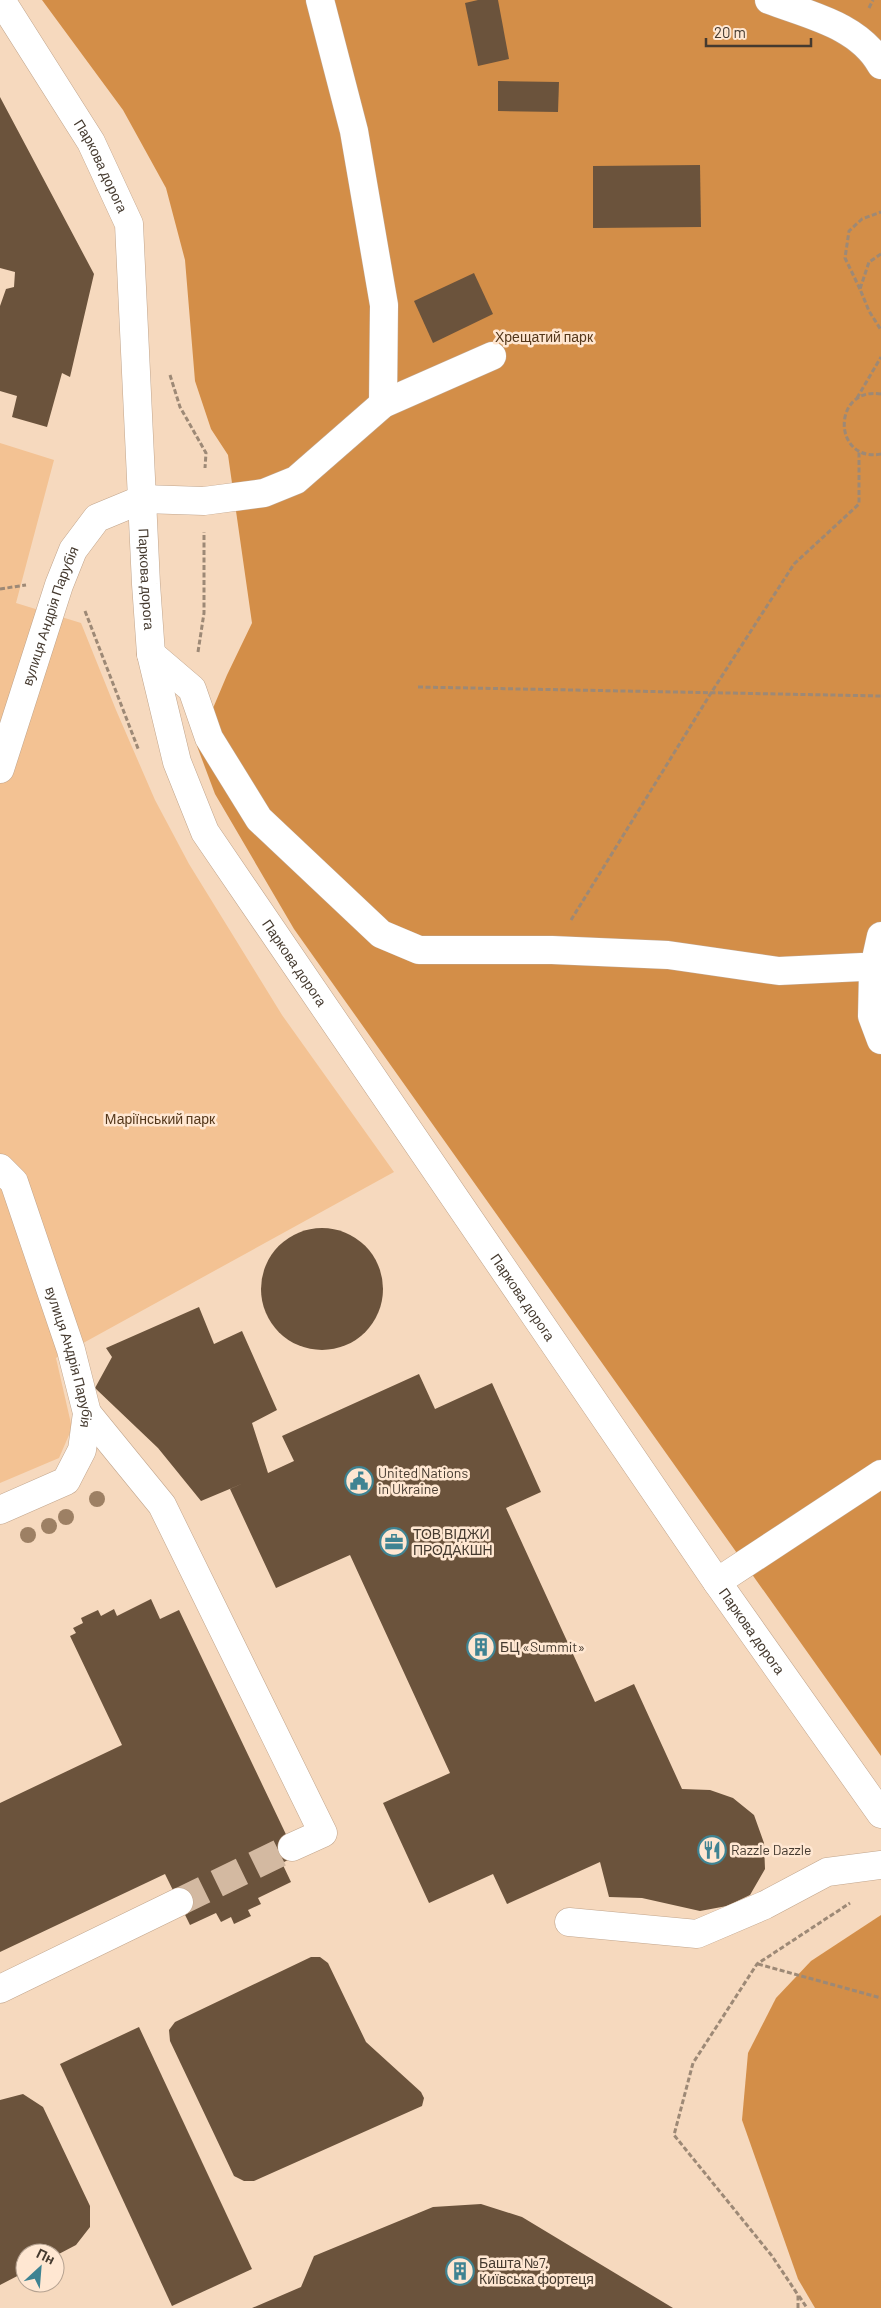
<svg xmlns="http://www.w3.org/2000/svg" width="881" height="2308" viewBox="0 0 881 2308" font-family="Barlow,sans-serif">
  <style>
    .green { fill: #f3c293 }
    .forest { fill: #d38e48 }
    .building { fill: #6b533c }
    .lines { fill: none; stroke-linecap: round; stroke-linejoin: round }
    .minor-tunnel { stroke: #d3b9a1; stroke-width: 28; stroke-dasharray: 28 14; stroke-linecap: butt }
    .minor-casing { stroke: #c1a58c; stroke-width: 29 }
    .major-casing { stroke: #c1a58c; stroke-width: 29 }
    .path { stroke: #9d8976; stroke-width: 3; stroke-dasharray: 5 2.5; stroke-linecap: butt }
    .minor { stroke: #fff; stroke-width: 28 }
    .major { stroke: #fff; stroke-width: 28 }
    .tree { fill: #9d8064 }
    .labels { text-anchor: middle; stroke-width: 5; stroke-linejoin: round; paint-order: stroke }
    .street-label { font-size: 14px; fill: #453a2f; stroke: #ffe7d2 }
    .park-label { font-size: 14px; fill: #54371a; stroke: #ffe7d2 }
    .poi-label { font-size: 14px; fill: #453a2f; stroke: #ffe7d2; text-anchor: start }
  </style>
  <rect width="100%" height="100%" fill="#f6d9be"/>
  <polygon class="green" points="0,443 54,460 16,603 81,623 116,710 155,800 189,864 282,1015 394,1172 56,1358 72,1428 59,1458 0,1483"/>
  <g class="forest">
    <polygon points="42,0 881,0 881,1756 294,929 215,794 197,746 227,675 252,623 228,455 211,429 195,381 185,260 166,188 123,110"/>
    <polygon points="881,1915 881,2308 815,2308 798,2279 742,2120 748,2053 776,1998 811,1961"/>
  </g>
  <g class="building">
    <polygon points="478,0 498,0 509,59 478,66 465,3"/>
    <polygon points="498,81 559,82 558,112 498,111"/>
    <polygon points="0,97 94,274 70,377 62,373 47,427 12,417 17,396 0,391 0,306 6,289 14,287 15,272 0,268"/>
    <polygon points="700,165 701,227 593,228 593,166"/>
    <polygon points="474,273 493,314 433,343 414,301"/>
    <circle cx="322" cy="1289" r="61"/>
    <polygon points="199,1307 214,1344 242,1331 277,1410 252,1423 268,1473 294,1461 282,1436 419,1374 435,1409 492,1383 541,1492 506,1508 595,1702 634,1684 682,1789 710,1790 733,1798 754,1815 764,1843 765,1869 750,1895 727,1906 700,1911 642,1898 609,1897 600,1862 507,1904 493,1874 429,1903 383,1803 450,1773 350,1555 276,1588 230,1489 244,1483 201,1501 158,1448 95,1388 112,1357 106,1348"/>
    <polygon points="151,1599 160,1619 179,1610 292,1847 296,1856 282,1863 291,1882 258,1898 261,1904 248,1910 251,1916 234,1924 231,1917 221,1922 216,1913 190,1925 165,1874 0,1952 0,1803 122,1745 70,1636 76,1633 73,1628 83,1623 81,1618 98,1610 101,1616 114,1609 117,1616"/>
    <polygon points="311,1957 320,1957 328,1963 366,2042 421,2092 424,2098 422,2106 254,2181 244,2181 234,2176 170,2041 169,2030 175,2022"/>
    <polygon points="139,2027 252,2269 172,2306 60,2064"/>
    <polygon points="23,2094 43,2107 90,2206 90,2227 76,2245 55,2256 55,2253 25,2253 25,2272 0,2285 0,2100"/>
    <polygon points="481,2204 522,2217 673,2308 252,2308 301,2287 314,2256 433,2207"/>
  </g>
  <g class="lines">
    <polyline class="minor-tunnel" points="179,1902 292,1847"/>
    <defs>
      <g id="minor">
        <polyline points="320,0 354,131 384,305 383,404"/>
        <path d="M769,0c39,15 90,25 112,65"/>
        <polyline points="151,654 192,689 209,738 259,819 381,934 419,950 552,950 668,955 779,971 862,967 873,972"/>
        <path id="s1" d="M0,769l59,-184 14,-35 24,-32 46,-19 61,2 60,-8 32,-13 87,-76 109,-48"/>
        <polyline points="881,936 873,972 872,1016 881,1040"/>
        <path id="s2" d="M0,1168l14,14 57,168 16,63 -5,37 -16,31 -66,29"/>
        <polyline points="87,1413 162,1505 323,1833 292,1847"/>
        <polyline points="717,1582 881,1474"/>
        <polyline points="569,1922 697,1934 765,1905 827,1872 881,1865"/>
        <polyline points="0,1989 179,1902"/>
      </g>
      <g id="major">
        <path id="s3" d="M1,0l90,142 38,82 17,360 5,70 26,108 28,70 512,750 164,232"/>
      </g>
    </defs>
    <use href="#minor" class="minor-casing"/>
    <use href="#major" class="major-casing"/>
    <g class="path">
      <polyline points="869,8 873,0"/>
      <polyline points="881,254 869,262 860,289 869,311 881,330"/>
      <polyline points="860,289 845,258 849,231 862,219 881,212"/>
      <polyline points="170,375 180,407 206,453 205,468"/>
      <path d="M881,394c-49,-8 -49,69 0,60"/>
      <polyline points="857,398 881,357"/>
      <polyline points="0,589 26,585"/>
      <polyline points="85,611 139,751"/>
      <polyline points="198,652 204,613 204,532"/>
      <polyline points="418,687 881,696"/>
      <polyline points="571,920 711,693 794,564 859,504 859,451"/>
      <polyline points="758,1964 881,1998"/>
      <polyline points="799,2296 807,2308"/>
      <polyline points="798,2308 798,2295 772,2256 674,2135 693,2063 757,1964 850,1903"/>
    </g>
    <use href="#minor" class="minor"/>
    <use href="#major" class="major"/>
  </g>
  <g class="tree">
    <circle cx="97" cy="1499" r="8"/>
    <circle cx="66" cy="1517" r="8"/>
    <circle cx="49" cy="1526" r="8"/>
    <circle cx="28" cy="1535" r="8"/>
  </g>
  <defs>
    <symbol id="civic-ring" viewBox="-11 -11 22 22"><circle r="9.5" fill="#ffe7d2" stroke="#3f8392" stroke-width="1.5"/><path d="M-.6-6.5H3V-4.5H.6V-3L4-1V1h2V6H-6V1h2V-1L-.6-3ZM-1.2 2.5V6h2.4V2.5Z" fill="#3f8392"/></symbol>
    <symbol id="office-ring" viewBox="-11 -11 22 22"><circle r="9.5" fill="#ffe7d2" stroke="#3f8392" stroke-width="1.5"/><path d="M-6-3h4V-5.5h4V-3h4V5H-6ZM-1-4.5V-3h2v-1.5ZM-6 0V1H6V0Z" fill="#3f8392"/></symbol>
    <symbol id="building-ring" viewBox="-11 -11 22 22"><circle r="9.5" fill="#ffe7d2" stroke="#3f8392" stroke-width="1.5"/><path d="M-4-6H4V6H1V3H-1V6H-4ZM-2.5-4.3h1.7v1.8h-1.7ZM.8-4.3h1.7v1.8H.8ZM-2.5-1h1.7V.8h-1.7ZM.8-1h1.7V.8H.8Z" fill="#3f8392"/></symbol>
    <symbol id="restaurant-ring" viewBox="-11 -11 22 22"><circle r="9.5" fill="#ffe7d2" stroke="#3f8392" stroke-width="1.5"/><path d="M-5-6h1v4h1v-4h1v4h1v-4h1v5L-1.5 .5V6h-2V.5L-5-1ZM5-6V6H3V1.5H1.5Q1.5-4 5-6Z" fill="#3f8392"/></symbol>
  </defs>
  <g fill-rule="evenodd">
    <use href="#civic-ring" x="343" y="1465" width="32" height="32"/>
    <use href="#office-ring" x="378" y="1526" width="32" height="32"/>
    <use href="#building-ring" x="465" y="1631" width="32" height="32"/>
    <use href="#restaurant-ring" x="696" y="1834" width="32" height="32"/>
    <use href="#building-ring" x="444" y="2255" width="32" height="32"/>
  </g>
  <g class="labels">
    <g class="street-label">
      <text dy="5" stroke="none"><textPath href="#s3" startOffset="194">Паркова дорога</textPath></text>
      <text dy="5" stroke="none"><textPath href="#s3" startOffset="614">Паркова дорога</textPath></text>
      <text dy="5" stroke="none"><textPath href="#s1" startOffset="161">вулиця Андрія Парубія</textPath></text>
      <text dy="5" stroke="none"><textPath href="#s3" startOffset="1034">Паркова дорога</textPath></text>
      <text dy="5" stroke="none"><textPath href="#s3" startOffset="1439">Паркова дорога</textPath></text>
      <text dy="5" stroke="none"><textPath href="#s2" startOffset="204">вулиця Андрія Парубія</textPath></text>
      <text dy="5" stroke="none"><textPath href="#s3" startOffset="1844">Паркова дорога</textPath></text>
    </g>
    <g class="park-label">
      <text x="544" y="342">Хрещатий парк</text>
      <text x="160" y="1124">Маріїнський парк</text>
    </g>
    <g class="poi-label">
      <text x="378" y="1478">United Nations<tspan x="378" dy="16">in Ukraine</tspan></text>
      <text x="413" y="1539">ТОВ ВІДЖИ<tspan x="413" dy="16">ПРОДАКШН</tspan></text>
      <text x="500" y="1652">БЦ «Summit»</text>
      <text x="731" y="1855">Razzle Dazzle</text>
      <text x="479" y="2268">Башта №7,<tspan x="479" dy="16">Київська фортеця</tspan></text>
    </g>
  </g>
  <g transform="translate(40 2268) rotate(26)"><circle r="24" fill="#ffe7d2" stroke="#b5a291"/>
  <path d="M0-4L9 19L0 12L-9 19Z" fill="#3f8392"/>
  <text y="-8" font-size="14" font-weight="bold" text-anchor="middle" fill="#453a2f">Пн</text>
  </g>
  <path d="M706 38v8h105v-8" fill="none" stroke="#453a2f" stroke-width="2.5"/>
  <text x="714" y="38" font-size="15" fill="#453a2f" stroke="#ffe7d2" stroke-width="4" paint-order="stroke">20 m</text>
</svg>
